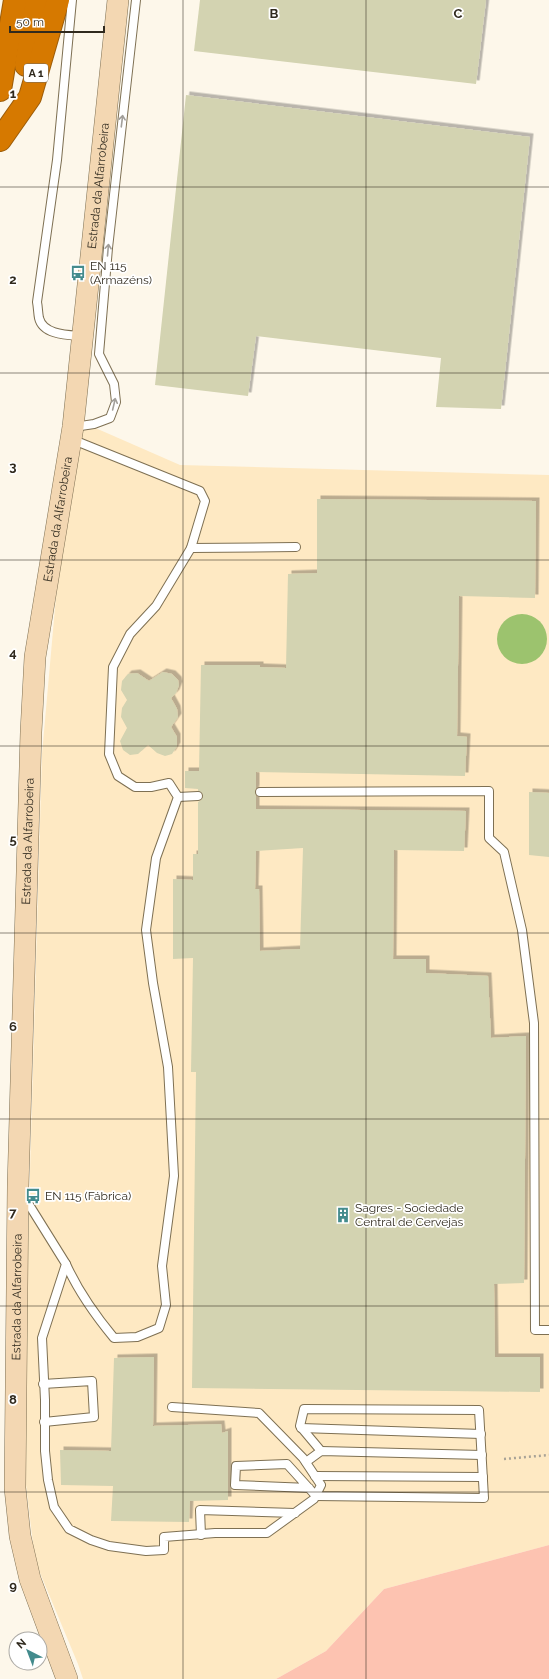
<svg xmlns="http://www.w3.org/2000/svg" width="549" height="1679" viewBox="0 0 549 1679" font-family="Raleway,sans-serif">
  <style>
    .built { fill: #fee9c3 }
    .green { fill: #fdc3b1 }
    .water { fill: #9cc36e }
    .building { fill: #d3d3b1; fill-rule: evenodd; filter: url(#shadow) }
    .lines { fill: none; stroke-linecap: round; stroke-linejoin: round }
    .service-casing { stroke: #7e7053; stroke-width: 10 }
    .secondary-casing { stroke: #7e7053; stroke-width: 22 }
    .motorway-casing { stroke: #9c5d0a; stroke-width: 24 }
    .path { stroke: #a9a397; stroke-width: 2.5; stroke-dasharray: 2 3; stroke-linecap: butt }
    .service { stroke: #fff; stroke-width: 8 }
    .secondary { stroke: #f3d7b2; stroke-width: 21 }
    .motorway { stroke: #d67900; stroke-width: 22 }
    .oneway { stroke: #a29f9a }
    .grid { fill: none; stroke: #302a1e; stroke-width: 1; stroke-opacity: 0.55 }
    .labels { text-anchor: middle; stroke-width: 3.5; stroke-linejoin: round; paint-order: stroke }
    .shield { fill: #fff; stroke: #6e6a62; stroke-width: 1 }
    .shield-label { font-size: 11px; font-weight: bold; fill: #302a1e }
    .street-label { font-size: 12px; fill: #302a1e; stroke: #fff }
    .poi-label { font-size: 12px; fill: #302a1e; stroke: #fff; text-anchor: start }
    .grid-label { font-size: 13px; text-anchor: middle; font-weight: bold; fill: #302a1e; stroke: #fff; stroke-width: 3.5; stroke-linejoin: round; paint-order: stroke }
  </style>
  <defs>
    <filter id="shadow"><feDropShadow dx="3.5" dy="-3.5" stdDeviation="0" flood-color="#0004"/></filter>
  </defs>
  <rect width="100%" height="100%" fill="#fdf7ea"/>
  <polygon class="built" points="84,423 180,465 549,475 549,1545 384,1589 326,1651 276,1679 83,1679 78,1664 35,1561 22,1451 42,754 59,563"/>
  <polygon class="green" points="549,1545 549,1679 276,1679 326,1651 384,1589"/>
  <circle class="water" cx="522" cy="639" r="25"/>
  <g class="building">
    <polygon points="200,0 486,0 476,84 194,51"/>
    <polygon points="186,95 530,137 501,409 436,407 441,358 256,336 248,396 155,385"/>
    <path d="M317,499l219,2 -1,97 -76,-2 -2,140 10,1 -2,39 -209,-4v16l-1,4 1,4v13l210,2 -2,40 -70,-1 -1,109h33v14l62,3 3,62 35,-2 -2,247 -30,1 1,73h45v35l-348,-4 4,-316h-5l2,-114 -20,1v-80l20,1v-26h5v-52l3,-2 2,-4 -1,-3 -4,-2v-2l-13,-1v-17h14l2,-106h59v2l26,1 2,-94 29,-1zM303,848l-3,101 -40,2 -1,-62h-4l1,-38z"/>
    <polygon points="163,672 172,674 178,680 179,685 176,693 171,698 177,709 178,717 171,727 177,737 177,746 172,754 165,756 157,753 148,745 138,754 130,755 123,750 120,741 127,728 121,717 122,708 127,700 121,690 122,681 128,674 137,673 149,681"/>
    <polygon points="529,792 549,793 549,857 529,855"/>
    <polygon points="154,1357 153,1426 221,1424 222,1433 228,1431 228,1500 190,1501 189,1522 111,1521 113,1486 61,1485 60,1450 111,1451 114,1358"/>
  </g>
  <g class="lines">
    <defs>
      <g id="service">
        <path d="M72,0l-15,160 -20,142c1,5 1,11 2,16 4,17 29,17 42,18"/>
        <polyline points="74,427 94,424 110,418 116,402 114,384 99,354 108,248 136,0"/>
        <polyline points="71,439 200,491 205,501 191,548"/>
        <polyline points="260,792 489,791 489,838 504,852 522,930 534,1023 535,1330 549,1330"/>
        <polyline points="178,797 198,796"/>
        <polyline points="23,1195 66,1264 42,1338 45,1400 45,1451 48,1480 54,1507 69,1529 91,1540 109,1546 146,1551 164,1550 164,1537 215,1533 267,1533 314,1499 321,1485 303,1458 259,1413 172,1407"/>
        <path d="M66,1264c12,27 29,51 48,74l23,-1 22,-9 7,-23 -4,-39 12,-90 -6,-109 -15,-84 -7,-53 10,-72 22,-61 -9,-14 -18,4h-16l-17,-11 -9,-22 4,-87 17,-33 26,-28 35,-58 105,-1"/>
        <polyline points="43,1384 92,1381 94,1417 44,1422"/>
        <polyline points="301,1428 481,1434"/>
        <polyline points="306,1462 321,1451 482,1455"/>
        <polyline points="315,1476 483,1477"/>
        <polyline points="309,1488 235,1485 236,1466 287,1464 316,1496 484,1498 479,1410 304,1409 300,1426 321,1451"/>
        <polyline points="201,1535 200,1510 295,1513"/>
      </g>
      <g id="secondary">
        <path id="s1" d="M67,1679l-37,-100 -10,-43 -5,-48 3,-301 13,-455 4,-75 38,-230 45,-427"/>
      </g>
      <g id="motorway">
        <polyline points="26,65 36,0"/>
        <polyline points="0,90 15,0"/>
        <polyline points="0,140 30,97 58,0"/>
      </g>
    </defs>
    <use href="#service" class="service-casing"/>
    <use href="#secondary" class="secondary-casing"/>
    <use href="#motorway" class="motorway-casing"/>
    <polyline class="path" points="504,1459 549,1455"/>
    <use href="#service" class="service"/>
    <use href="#secondary" class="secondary"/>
    <use href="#motorway" class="motorway"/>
  </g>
  <defs><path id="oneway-shaft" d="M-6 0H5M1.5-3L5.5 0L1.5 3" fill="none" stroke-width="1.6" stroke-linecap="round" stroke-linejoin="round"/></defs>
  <g class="oneway">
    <use href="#oneway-shaft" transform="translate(122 121) rotate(-83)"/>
    <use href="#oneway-shaft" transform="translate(108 250) rotate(-85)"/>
    <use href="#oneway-shaft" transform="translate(114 404) rotate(-77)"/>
  </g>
  <path class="grid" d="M183,0v1679M366,0v1679M0,187h549M0,373h549M0,560h549M0,746h549M0,933h549M0,1119h549M0,1306h549M0,1492h549"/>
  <defs>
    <symbol id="bus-bare" viewBox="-9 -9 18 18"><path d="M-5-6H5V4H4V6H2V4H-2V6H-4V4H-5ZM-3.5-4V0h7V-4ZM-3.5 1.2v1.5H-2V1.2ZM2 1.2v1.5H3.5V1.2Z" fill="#438b8d" stroke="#fff" stroke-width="2.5" paint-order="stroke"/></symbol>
    <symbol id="building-bare" viewBox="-9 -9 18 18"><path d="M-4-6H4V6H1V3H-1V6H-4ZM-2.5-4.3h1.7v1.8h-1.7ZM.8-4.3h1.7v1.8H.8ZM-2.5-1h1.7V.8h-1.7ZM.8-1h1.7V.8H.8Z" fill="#438b8d" stroke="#fff" stroke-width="2.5" paint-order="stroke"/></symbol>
  </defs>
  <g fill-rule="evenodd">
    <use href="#bus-bare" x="67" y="262" width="22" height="22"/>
    <use href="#bus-bare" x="22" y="1185" width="22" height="22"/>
    <use href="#building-bare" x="332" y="1204" width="22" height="22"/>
  </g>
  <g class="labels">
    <rect class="shield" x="24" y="64" width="24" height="18" rx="3"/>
    <g class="shield-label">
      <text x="36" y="77">A 1</text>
    </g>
    <g class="street-label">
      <text dy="4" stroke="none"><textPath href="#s1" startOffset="1506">Estrada da Alfarrobeira</textPath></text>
      <text dy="4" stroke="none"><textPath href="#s1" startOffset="1170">Estrada da Alfarrobeira</textPath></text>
      <text dy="4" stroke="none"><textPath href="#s1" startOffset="846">Estrada da Alfarrobeira</textPath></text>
      <text dy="4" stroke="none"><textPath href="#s1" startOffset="390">Estrada da Alfarrobeira</textPath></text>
    </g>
    <g class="poi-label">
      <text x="90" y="270">EN 115<tspan x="90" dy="14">(Armazéns)</tspan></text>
      <text x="45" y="1200">EN 115 (Fábrica)</text>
      <text x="355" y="1212">Sagres - Sociedade<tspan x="355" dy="14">Central de Cervejas</tspan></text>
    </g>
  </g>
  <g class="grid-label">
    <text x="274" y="18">B</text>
    <text x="458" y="18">C</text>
    <text x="13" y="98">1</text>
    <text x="13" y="284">2</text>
    <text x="13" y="471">3</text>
    <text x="13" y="657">4</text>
    <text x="13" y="844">5</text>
    <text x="13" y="1031">6</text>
    <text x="13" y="1217">7</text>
    <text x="13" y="1404">8</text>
    <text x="13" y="1590">9</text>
  </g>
  <g transform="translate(28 1651) rotate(318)"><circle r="19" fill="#ffffff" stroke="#acaaa5"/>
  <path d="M0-3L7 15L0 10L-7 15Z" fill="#438b8d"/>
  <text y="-6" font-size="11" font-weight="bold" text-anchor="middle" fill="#302a1e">N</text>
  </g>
  <path d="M10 26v6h94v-6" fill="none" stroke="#302a1e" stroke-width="2"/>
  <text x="16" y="26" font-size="12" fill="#302a1e" stroke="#ffffff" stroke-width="3" paint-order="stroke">50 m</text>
</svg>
